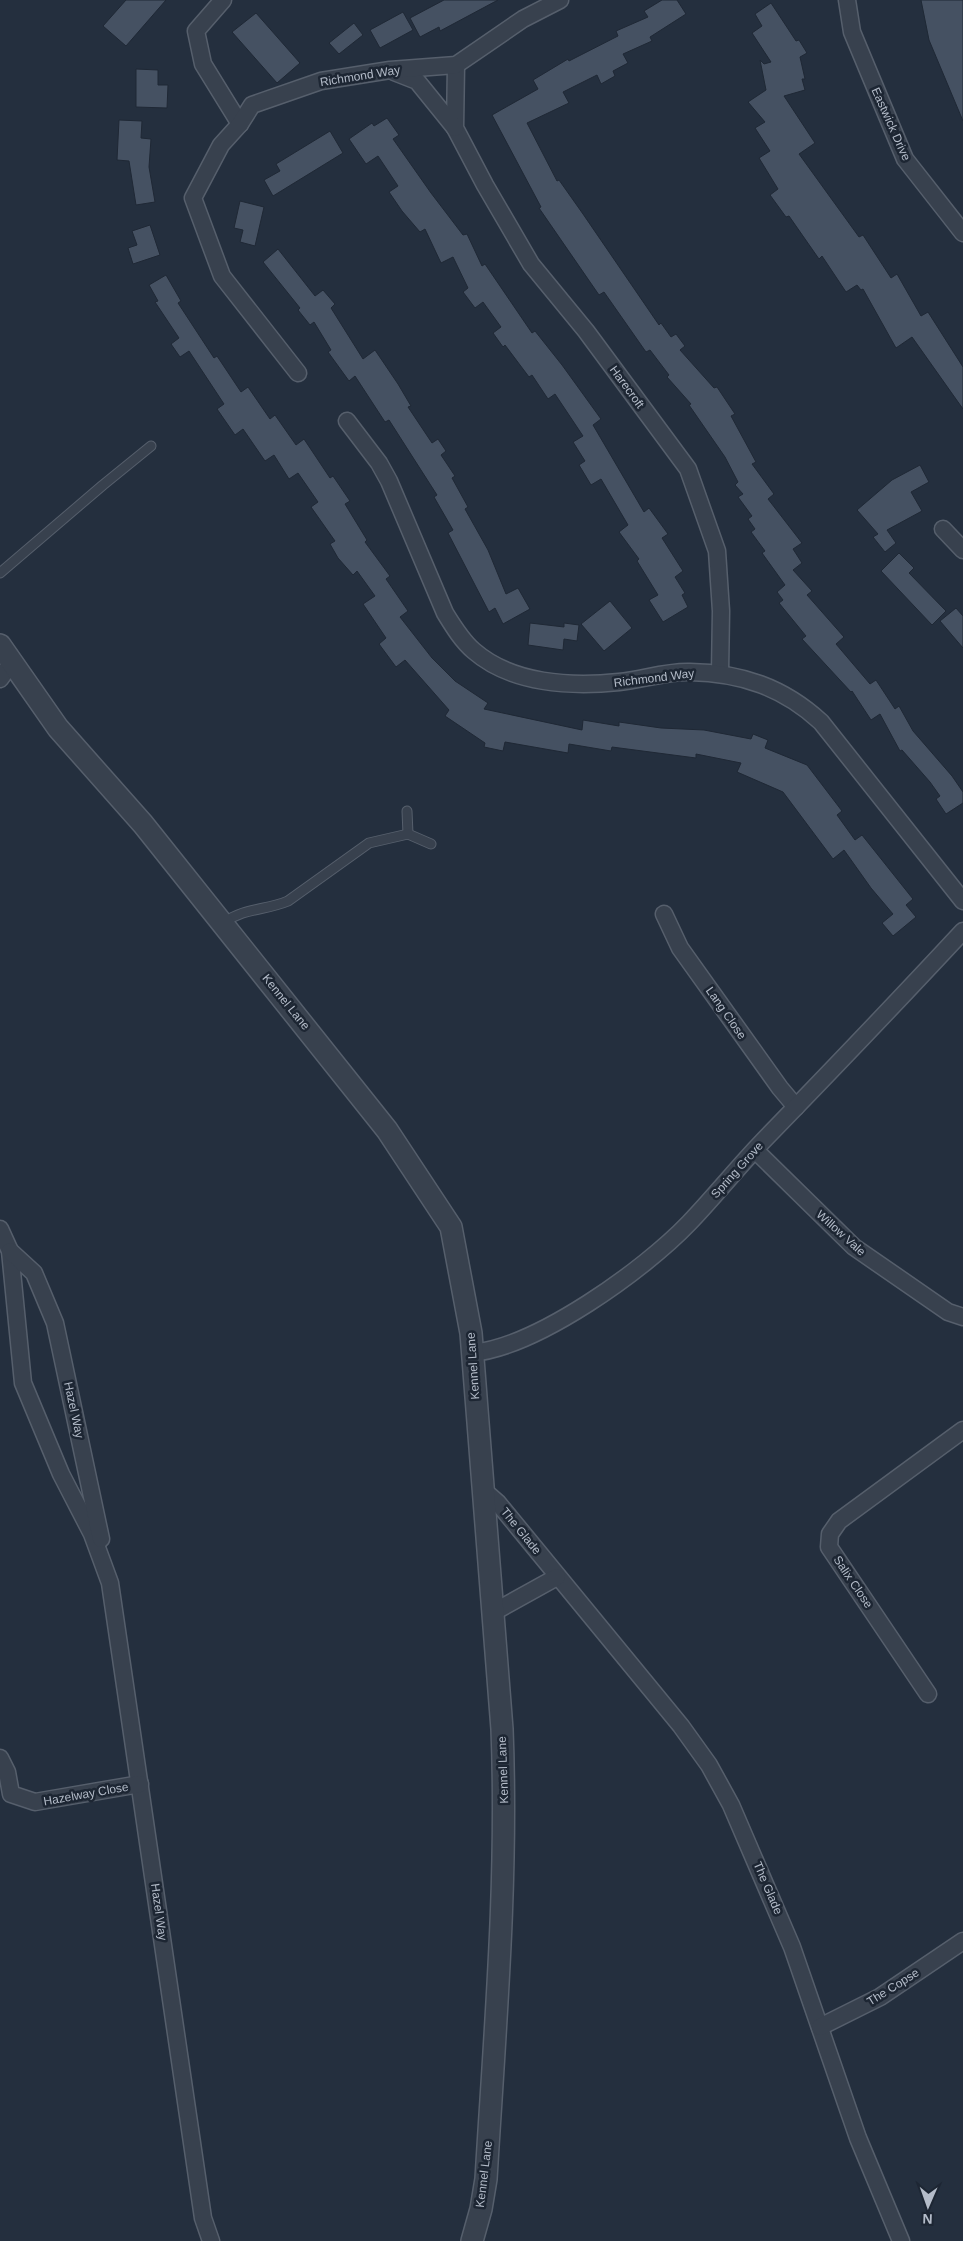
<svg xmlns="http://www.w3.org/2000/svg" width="963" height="2241" viewBox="0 0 963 2241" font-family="Helvetica,sans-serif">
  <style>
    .building { fill: #455162; stroke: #1f2835 }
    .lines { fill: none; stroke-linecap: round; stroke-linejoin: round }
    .service-casing { stroke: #565f6c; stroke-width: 11 }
    .minor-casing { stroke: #565f6c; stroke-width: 19 }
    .tertiary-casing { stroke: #565f6c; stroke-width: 24 }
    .service { stroke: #38414e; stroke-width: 9 }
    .minor { stroke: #38414e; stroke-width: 16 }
    .tertiary { stroke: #38414e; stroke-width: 21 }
    .labels { text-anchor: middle; stroke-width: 5; stroke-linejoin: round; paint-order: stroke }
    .street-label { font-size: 12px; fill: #b4bcc9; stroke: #1d2633 }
  </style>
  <rect width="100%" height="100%" fill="#242f3e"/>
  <g class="building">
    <polygon points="126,0 166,0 126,46 103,26"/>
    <polygon points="444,0 498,0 440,31 439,27 420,37 410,18"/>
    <polygon points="662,0 677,0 686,14 650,37 652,41 623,54 628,63 613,71 615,76 601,84 597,75 563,92 569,103 527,123 557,181 559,180 583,214 659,325 661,323 671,337 676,334 685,346 680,350 714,388 717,387 735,414 731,416 756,462 752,464 774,494 768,499 802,543 793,549 802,563 793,570 812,591 807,595 844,637 836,644 870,684 876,680 895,709 899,706 913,731 952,776 963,792 963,803 946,814 936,799 940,796 930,782 902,750 900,751 880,714 871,720 852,691 851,692 802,639 806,636 779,603 783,600 777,592 785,585 762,553 765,551 751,532 755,529 748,519 752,516 738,497 743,494 735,485 738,482 725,457 689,405 691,404 667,377 669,375 650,350 646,352 604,292 599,295 539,208 541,207 492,115 538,89 533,80 568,59 569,61 618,36 616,31 648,17 644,11"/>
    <polygon points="921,0 963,0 963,121 929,40"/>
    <polygon points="771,3 796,41 799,40 807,53 800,57 805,79 802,79 805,90 784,96 815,143 799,154 859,237 863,235 891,278 897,274 921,316 928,312 963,367 963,409 912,337 896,348 863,289 861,290 857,285 846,292 822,256 819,259 789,216 786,217 770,195 778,189 759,158 770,151 755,128 765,122 748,102 766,90 760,60 764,64 771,62 752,33 762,26 755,14"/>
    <polygon points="403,12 413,30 380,48 370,30"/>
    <polygon points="256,13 300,63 277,83 232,32"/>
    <polygon points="354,23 363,35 339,54 329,43"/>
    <polygon points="136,69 158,70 158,85 168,85 167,108 136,107"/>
    <polygon points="387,118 399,135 393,139 431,193 463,235 467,234 482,266 485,264 532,333 535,331 562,365 601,419 593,425 644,512 649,508 668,534 662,538 683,571 675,577 685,593 682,595 688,607 663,622 649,600 658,595 637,561 639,559 619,532 628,525 601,479 591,485 579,465 585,461 573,442 583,436 555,394 548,399 532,375 529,377 505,345 503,347 493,333 501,327 483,302 475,308 463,292 468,288 453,257 441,263 425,229 420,232 402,211 389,192 398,186 378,156 366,164 349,139 372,123 374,126"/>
    <polygon points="119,120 142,121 141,138 151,139 149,167 155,202 136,205 129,161 117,160"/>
    <polygon points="330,131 343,153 273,196 264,180 280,171 276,164"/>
    <polygon points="240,201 264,207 255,246 240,242 243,230 234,228"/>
    <polygon points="150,225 160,255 133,264 128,248 137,245 132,231"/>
    <polygon points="278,249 315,296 323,290 335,304 331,308 363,359 375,350 398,384 411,406 408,407 432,443 438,439 446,451 441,455 455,476 452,478 468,507 465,509 488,550 506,594 518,588 530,609 503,624 495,608 489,612 448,533 453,530 434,497 437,495 412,456 389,420 385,422 355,376 349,381 328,352 331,350 314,322 310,325 298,310 300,308 263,262"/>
    <polygon points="166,275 181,301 178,303 214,358 217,356 241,392 248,387 270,419 275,415 296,445 304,439 330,478 333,476 350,501 345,504 367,540 365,542 390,576 386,579 408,611 400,617 432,658 455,681 488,703 484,709 582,730 583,720 619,726 619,722 661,728 704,730 751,739 753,734 768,740 765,748 807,765 842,811 837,815 855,840 862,835 913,899 906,905 916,917 893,936 882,923 893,914 871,888 844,850 833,859 783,792 737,772 741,763 696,754 696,758 612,747 611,751 569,744 568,753 505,742 503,751 484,747 485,743 445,716 449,710 405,660 396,667 379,644 386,638 363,604 375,596 357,571 353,575 338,558 330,544 335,541 311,507 318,502 298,473 289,479 274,455 265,461 243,429 235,435 217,409 224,404 189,351 180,357 171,344 179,338 155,302 158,301 149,285"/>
    <polygon points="920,465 929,482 911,492 922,511 887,530 896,543 885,552 873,537 878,534 857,510 892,480"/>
    <polygon points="899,553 914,568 909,573 946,611 932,625 881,571"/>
    <polygon points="610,601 632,628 604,651 581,624"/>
    <polygon points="956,608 963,616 963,648 940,621"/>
    <polygon points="530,623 564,627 564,623 579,625 577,641 564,639 563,650 528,645"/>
  </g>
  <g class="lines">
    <defs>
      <g id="service">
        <polyline points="0,573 103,485 151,446"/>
        <polyline points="407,811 408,834"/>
        <path d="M223,923c23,-16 41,-12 65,-22l81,-58 39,-9 23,10"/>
      </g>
      <g id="minor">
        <polyline points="223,0 196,31 203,64 240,124"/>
        <polyline points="847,0 852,32 905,159 963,233"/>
        <polyline points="456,65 455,128 485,185 531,264 586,331 688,469 717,551 721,611 720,673"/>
        <polyline points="394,72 417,81 455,128"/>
        <polyline points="298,373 222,276 193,198 221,145 240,124 252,105 321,81 390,70 456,65 523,19 560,0"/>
        <path d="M347,421l32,42 10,18 56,132c8,13 17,28 29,38 38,33 97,36 145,31 23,-2 47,-11 71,-10 51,1 93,15 131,50l142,179"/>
        <polyline points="943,529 963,550"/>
        <polyline points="0,679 13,661"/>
        <polyline points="664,914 680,948 780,1088 796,1107"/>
        <polyline points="755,1150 854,1247 948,1312 963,1317"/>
        <polyline points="0,1229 10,1251 23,1383 61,1474 92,1534 110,1583 203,2218 211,2241"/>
        <polyline points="10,1251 34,1273 55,1323 101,1539"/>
        <path d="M472,1353c65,-6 172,-83 217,-130 25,-26 48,-55 73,-81 68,-70 135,-140 201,-211"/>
        <polyline points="482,1489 498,1503 681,1726 709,1765 731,1805 792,1947 858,2138 901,2241"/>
        <polyline points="492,1613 557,1577"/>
        <polyline points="928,1694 829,1547 830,1534 839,1521 963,1430"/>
        <polyline points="0,1758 7,1772 11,1794 35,1802 140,1784"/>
        <polyline points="820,2027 880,1997 963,1941"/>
      </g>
      <path id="tertiary" d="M0,645l58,83 85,96 244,306 64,97 20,106 31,396c6,150 -7,300 -16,450l-5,30 -9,32"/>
    </defs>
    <use href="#service" class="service-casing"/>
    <use href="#minor" class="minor-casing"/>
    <use href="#tertiary" class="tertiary-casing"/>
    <use href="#service" class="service"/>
    <use href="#minor" class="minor"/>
    <use href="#tertiary" class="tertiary"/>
  </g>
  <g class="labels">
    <g class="street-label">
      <text transform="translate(360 76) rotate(-9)" y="4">Richmond Way</text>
      <text transform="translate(891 124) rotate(66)" y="4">Eastwick Drive</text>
      <text transform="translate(627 387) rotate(54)" y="4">Harecroft</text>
      <text transform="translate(654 678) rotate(-7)" y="4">Richmond Way</text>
      <text transform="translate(286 1002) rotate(51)" y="4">Kennel Lane</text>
      <text transform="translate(726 1013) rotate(55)" y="4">Lang Close</text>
      <text transform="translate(737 1170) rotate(-48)" y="4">Spring Grove</text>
      <text transform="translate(841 1233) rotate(42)" y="4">Willow Vale</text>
      <text transform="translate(473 1366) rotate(-94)" y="4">Kennel Lane</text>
      <text transform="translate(74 1410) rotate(78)" y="4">Hazel Way</text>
      <text transform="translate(521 1531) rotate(51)" y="4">The Glade</text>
      <text transform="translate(853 1582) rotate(56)" y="4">Salix Close</text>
      <text transform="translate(503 1770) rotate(-92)" y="4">Kennel Lane</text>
      <text transform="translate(86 1794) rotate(-10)" y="4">Hazelway Close</text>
      <text transform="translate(768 1888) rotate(67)" y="4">The Glade</text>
      <text transform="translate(159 1912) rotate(82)" y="4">Hazel Way</text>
      <text transform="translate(893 1987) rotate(-32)" y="4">The Copse</text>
      <text transform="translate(484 2174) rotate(-83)" y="4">Kennel Lane</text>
    </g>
  </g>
  <g transform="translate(928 2206) rotate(182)" stroke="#1d2633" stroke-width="4" paint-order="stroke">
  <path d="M0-4L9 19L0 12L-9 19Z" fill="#b4bcc9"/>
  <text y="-8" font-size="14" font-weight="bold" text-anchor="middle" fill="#b4bcc9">N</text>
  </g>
</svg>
